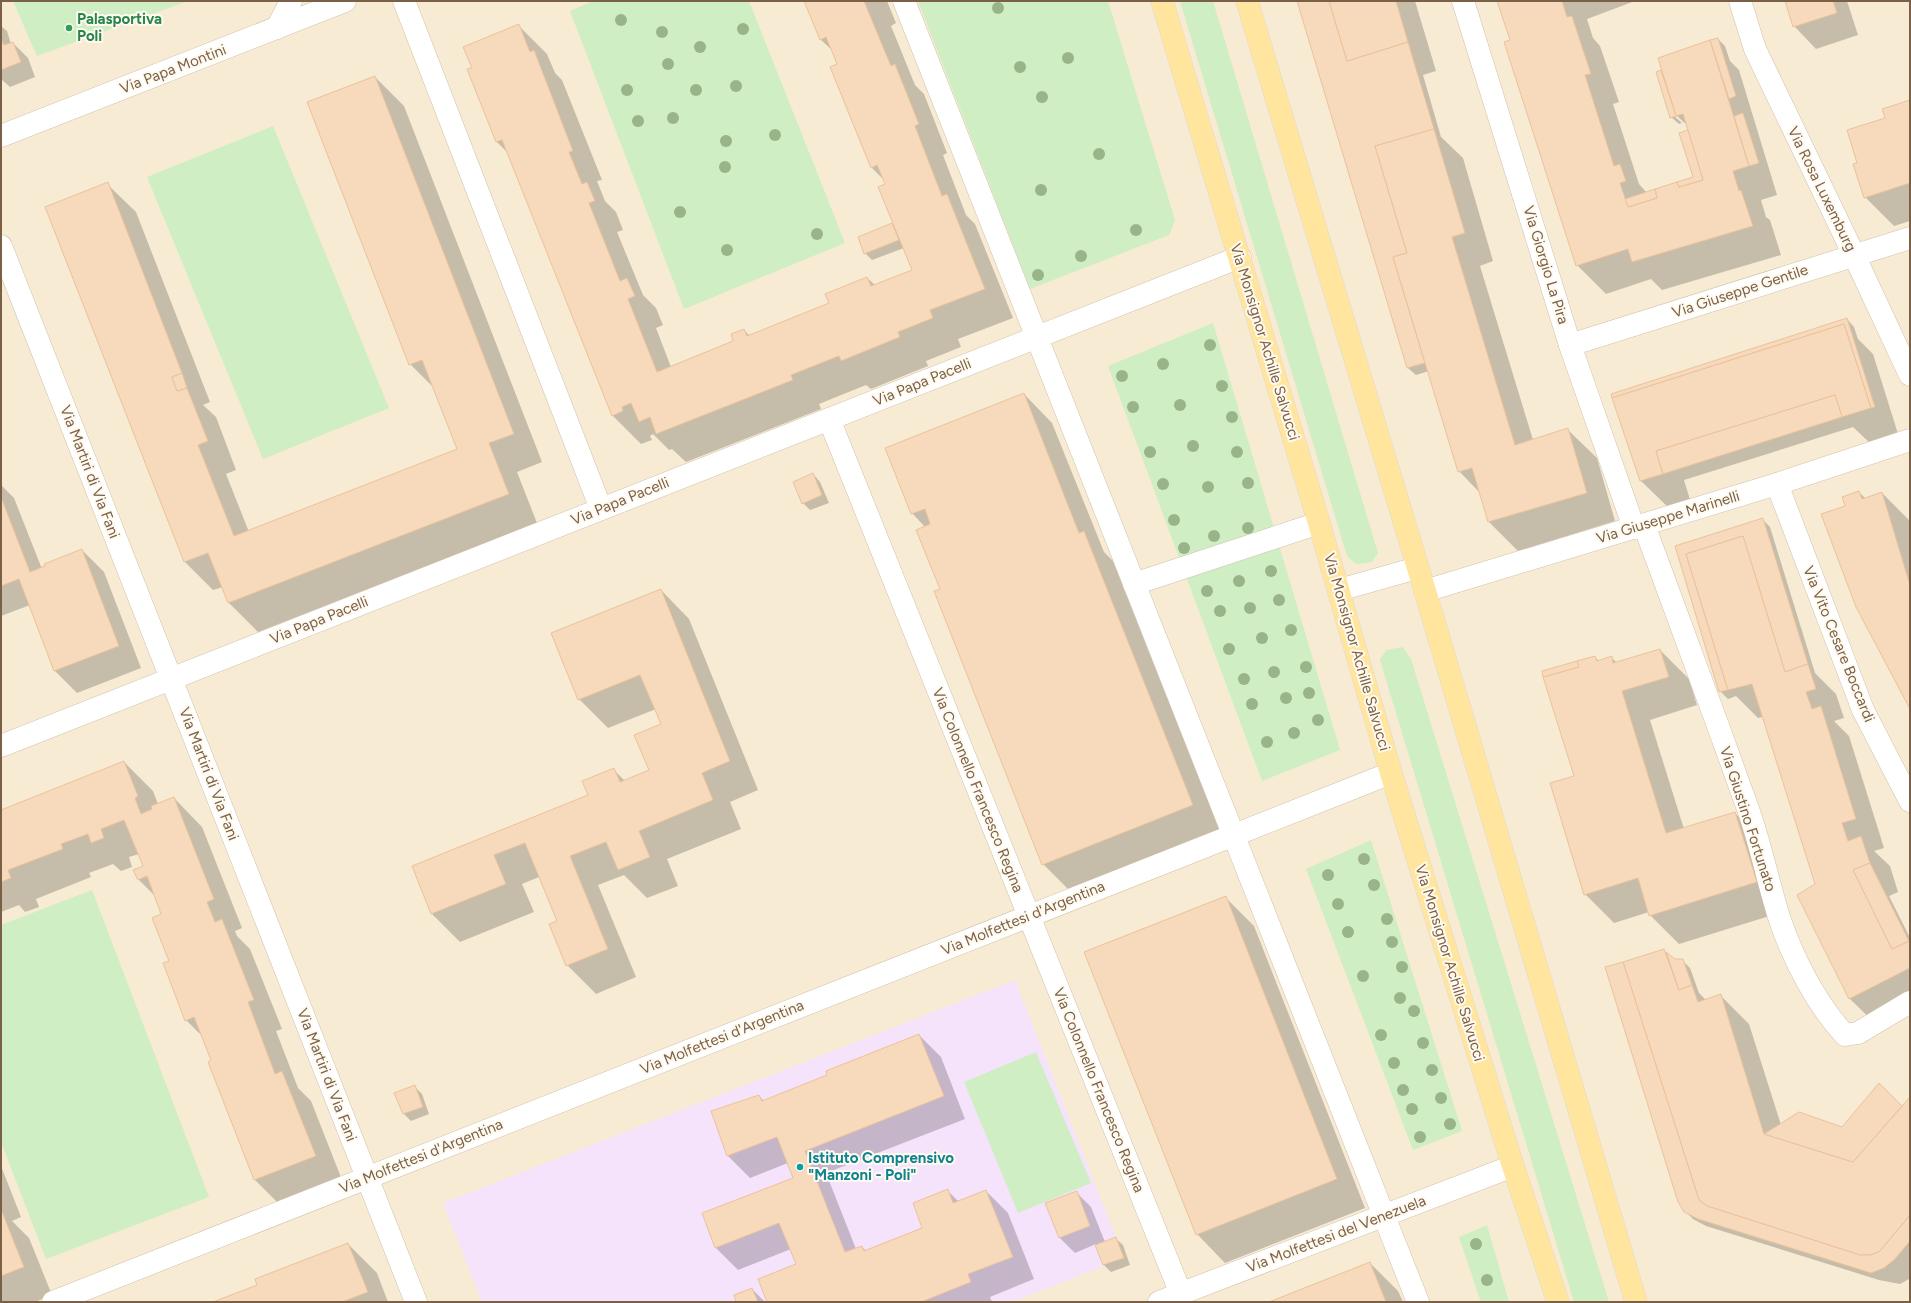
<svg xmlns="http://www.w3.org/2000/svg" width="1911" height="1303" viewBox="0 0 1911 1303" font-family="Figtree,sans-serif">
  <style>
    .residential { fill: #f7ebd4 }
    .education { fill: #f5e3fb }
    .green { fill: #cfeec3 }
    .shadow { fill: #0003 }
    .building { fill: #f7d9bb; stroke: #ebc29a }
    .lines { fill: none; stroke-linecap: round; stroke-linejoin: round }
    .minor-casing { stroke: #d2c0aa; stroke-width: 23 }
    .major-casing { stroke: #dfd9d3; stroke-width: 23 }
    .minor { stroke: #fff; stroke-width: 22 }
    .major { stroke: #ffe59d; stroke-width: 22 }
    .tree { fill: #99b488 }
    .leisure-dot { fill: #2e9e5b; stroke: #fffaef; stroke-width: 1.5 }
    .culture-dot { fill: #0f9aa8; stroke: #fffaef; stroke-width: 1.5 }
    .labels { text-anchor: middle; stroke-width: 4; stroke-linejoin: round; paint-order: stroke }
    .leisure-label { font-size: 15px; font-weight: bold; fill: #27864d; stroke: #fffaef; text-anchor: start }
    .street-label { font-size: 15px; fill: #7b6048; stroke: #fffaef }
    .culture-label { font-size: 15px; font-weight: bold; fill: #0d838f; stroke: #fffaef; text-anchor: start }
  </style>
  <rect width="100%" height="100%" fill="#fef8e6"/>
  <rect class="residential" x="1" y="1" width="1909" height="1301"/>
  <polygon class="education" points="1015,980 1124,1258 1012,1302 482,1302 443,1203"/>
  <g class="green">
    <polygon points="13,1 188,1 37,56"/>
    <polygon points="593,1 749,1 845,243 684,309 570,11"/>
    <polygon points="918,1 1108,1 1175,220 1169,235 1030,289"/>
    <polygon points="1180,1 1213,1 1378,553 1372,562 1356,564 1347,556"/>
    <polygon points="273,126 389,408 263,459 147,177"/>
    <polygon points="1213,323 1340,750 1262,781 1108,366"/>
    <polygon points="1403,647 1411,659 1609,1302 1574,1302 1380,660 1386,650"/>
    <polygon points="1371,840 1462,1131 1413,1150 1306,869"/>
    <polygon points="92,890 209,1197 46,1259 1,1142 1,925"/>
    <polygon points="1036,1052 1091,1183 1018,1213 964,1082"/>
    <polygon points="1487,1225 1509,1302 1481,1302 1459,1237"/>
  </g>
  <g class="shadow">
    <polygon points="805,1 887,1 896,23 891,26 915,85 924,94 947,153 943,155 966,215 975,224 1013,318 958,339 961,347 926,361 928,366 871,389 866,385 819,404 821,409 686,462 672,449 669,450 653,434 650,436 652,440 641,444 612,415 508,153 497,142 468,70 473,68 519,26 547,54 555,73 562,80 602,180 597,181 605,201 616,212 623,230 617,232 643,295 656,308 663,325 656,328 671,367 734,341 744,330 750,336 830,304 867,278 875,285 913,270 904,248 872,260 865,253 892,224 896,227 886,185 884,180 871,167 838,65 833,51 820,39"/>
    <polygon points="1298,1 1415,1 1436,71 1423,75 1441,137 1463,158 1493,261 1480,266 1533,440 1568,430 1597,458 1615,521 1518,551 1489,522 1480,493 1459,471 1429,371 1416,375 1408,368"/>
    <polygon points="1498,1 1635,1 1587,19 1593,38 1600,46 1619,102 1613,104 1639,184 1647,193 1694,177 1690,134 1688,126 1676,115 1673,115 1682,123 1679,124 1671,117 1657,72 1663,70 1659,58 1718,39 1725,46 1730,61 1739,70 1777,195 1761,200 1766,217 1770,220 1781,255 1662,290 1651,279 1606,294 1577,265 1512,41"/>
    <polygon points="1786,1 1847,1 1858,35 1816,49 1794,26"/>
    <polygon points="1,26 7,31 11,44 13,43 28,58 35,77 10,87 1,79"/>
    <polygon points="375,77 404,106 542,462 517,472 537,523 258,632 229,603 223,587 213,590 185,562 107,184 136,212 210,402 203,405 216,417 236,470 226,474 249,532 458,450 435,389 410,364"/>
    <polygon points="1910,101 1910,221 1894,226 1865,197 1859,164 1886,118"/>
    <polygon points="1847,319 1854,327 1858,339 1873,354 1899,437 1872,445 1853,427 1684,480 1691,503 1670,509 1641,481"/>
    <polygon points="1024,394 1052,423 1104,552 1113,561 1221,834 1072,893 1043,864 941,589 925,527 912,513"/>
    <polygon points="813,474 820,482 829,503 810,510 803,503"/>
    <polygon points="1,485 14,498 42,569 82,550 104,572 141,668 77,693 55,671 30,605 1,616"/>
    <polygon points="1859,492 1866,499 1882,493 1910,521 1910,707 1846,506"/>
    <polygon points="1763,520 1770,527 1815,673 1836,694 1844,718 1834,721 1849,736 1884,848 1874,851 1890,866 1898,892 1889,896 1910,938 1910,1012 1879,1027 1850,999 1798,895 1817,885 1763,717 1758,718 1736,696 1728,699 1720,691"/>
    <polygon points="661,590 689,619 758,790 730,802 741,829 667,859 678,886 647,898 624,875 598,885 636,977 596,994 567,965 558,921 539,877 522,884 534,912 460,942 431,913 413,867 589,795 614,770 625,781 650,771 662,725 656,709 608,728 579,699"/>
    <polygon points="1660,650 1689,679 1697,705 1650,720 1684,829 1735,813 1764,842 1786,911 1679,944 1650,915 1649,912 1614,923 1585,894 1575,777 1595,657 1599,661 1611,657 1617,663"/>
    <polygon points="124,762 153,791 158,804 174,798 202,827 242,928 235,931 237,936 250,949 282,1029 276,1031 298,1088 311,1101 344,1185 283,1208 255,1180 202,1036 186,1020 170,961 163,915 156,897 138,879 145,867 139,854 129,857 132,867 121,871 113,864 89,873 91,877 36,899 39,907 25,912 19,905 1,912 1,811"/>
    <polygon points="1225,897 1254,926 1365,1208 1225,1263 1197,1234"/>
    <polygon points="1664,951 1675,960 1682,960 1690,968 1699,993 1706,1000 1720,995 1749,1024 1781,1125 1842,1128 1879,1084 1902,1107 1910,1098 1909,1279 1900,1284 1879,1280 1706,1226 1693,1219 1685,1211"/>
    <polygon points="919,1035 941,1057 965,1119 826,1173 856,1249 862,1247 866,1251 923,1228 947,1190 959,1202 986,1191 1008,1213 1034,1279 990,1297 992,1302 768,1302 797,1264 791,1249 738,1270 716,1248 703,1214 794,1178 788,1163 750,1178 728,1156 712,1112 759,1096 764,1101 828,1076"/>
    <polygon points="414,1086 422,1094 429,1114 411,1121 404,1114 396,1094"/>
    <polygon points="1,1166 21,1217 12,1221 29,1238 52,1295 35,1302 1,1302"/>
    <polygon points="1076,1192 1091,1207 1105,1242 1115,1238 1123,1245 1130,1265 1111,1272 1104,1265 1096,1244 1075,1253 1060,1238 1046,1204"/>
    <polygon points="348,1244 377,1273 388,1302 216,1302 258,1286"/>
    <polygon points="1370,1263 1398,1291 1403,1302 1272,1302"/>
    <polygon points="752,1289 765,1302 738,1302"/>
  </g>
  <g class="building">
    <polygon points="804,1 864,1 891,66 895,64 919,124 915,126 942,196 947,194 985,289 930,310 933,318 898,332 900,337 841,361 839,356 791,375 793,380 656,434 650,417 639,422 631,403 622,407 623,411 612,416 502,140 496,142 467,69 472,68 463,47 519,24 530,52 534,50 573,151 569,152 582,184 587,182 595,201 589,203 620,281 627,278 635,296 628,299 657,372 733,341 731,334 744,329 747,336 829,303 825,294 867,277 871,286 912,270 878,187 885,184 877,165 871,168 830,67 837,64 826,37 820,40"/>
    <polygon points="1297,1 1329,1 1347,61 1408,42 1434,129 1375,146 1407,253 1393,257 1425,363 1407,368"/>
    <polygon points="1329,1 1396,1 1408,42 1347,61"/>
    <polygon points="1497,1 1562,1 1567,17 1572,16 1591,74 1585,75 1614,166 1620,164 1626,181 1620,183 1628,207 1657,198 1655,189 1677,182 1679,187 1703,180 1683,114 1676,116 1658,58 1710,40 1749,166 1733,171 1739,191 1741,190 1753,226 1632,262 1628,249 1576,266 1504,42 1510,40"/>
    <polygon points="1785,1 1833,1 1837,13 1793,27"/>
    <polygon points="1,38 4,45 13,42 21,62 1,70"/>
    <polygon points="1718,38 1736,96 1729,99 1710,40"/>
    <polygon points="1661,70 1676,116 1670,118 1656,72"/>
    <polygon points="375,76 514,434 489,443 509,494 228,603 208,553 184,562 45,207 108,182 182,373 172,377 177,391 187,388 208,441 198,445 234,536 457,449 422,360 409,365 307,102"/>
    <polygon points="1910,100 1910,183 1864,198 1853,164 1857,163 1847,130 1885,118 1882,109"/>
    <polygon points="1743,113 1759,163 1749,166 1734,116"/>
    <polygon points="1434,129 1465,233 1452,237 1515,445 1568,428 1587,493 1488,522 1472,468 1458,472 1393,257 1407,253 1375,146"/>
    <polygon points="1688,130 1703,180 1679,187 1677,182 1693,177 1679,133"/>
    <polygon points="1655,189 1657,198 1628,207 1625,199"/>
    <polygon points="892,223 899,240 864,254 858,237"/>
    <polygon points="1847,318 1875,407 1871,408 1844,324 1612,398 1611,394"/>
    <polygon points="1844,324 1871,408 1842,417 1835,395 1656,451 1663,474 1640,481 1612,398"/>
    <polygon points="182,373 187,388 177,391 172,377"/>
    <polygon points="1024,393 1079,533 1084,531 1193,805 1042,865 934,591 940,589 916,530 930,524 925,509 911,514 885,448"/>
    <polygon points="1835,395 1842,417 1663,474 1656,451"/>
    <polygon points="813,473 822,495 802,504 793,482"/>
    <polygon points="1859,491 1862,499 1882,492 1910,585 1910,709 1856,607 1821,514 1845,506 1842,497"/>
    <polygon points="1,497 30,572 45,566 44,564 82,549 119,646 54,671 19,579 1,586"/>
    <polygon points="1763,518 1808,664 1785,672 1743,536 1686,554 1728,690 1719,692 1675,546"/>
    <polygon points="1743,536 1785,672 1808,664 1816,689 1806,692 1812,709 1821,706 1856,819 1842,823 1848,841 1861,836 1870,863 1853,870 1892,949 1909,941 1910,944 1910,968 1849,999 1797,895 1815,884 1752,684 1728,690 1686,554"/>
    <polygon points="661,589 730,761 702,773 713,800 639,831 650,857 618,870 606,842 570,856 608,949 566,966 549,924 557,921 525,843 494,855 506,884 431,914 412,866 588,795 582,781 614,768 620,782 649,770 634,735 661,724 640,675 578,700 551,633"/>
    <polygon points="1660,649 1669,677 1622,691 1666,833 1735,812 1757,882 1649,916 1638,878 1584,895 1550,783 1574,776 1543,677 1579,667 1577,661 1595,656 1597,661 1612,656 1613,663"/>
    <polygon points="1577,661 1579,667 1543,677 1542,671"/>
    <polygon points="124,761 138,796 135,798 141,814 152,809 151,806 174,797 214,899 207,902 215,922 222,919 254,1000 248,1002 275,1074 282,1071 316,1156 254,1180 208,1062 211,1060 194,1017 185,1021 163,963 169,961 152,918 161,914 147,876 138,880 133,870 143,866 124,820 101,829 104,838 91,843 88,834 61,844 63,849 8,870 11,878 1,882 1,810"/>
    <polygon points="1870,863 1909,941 1892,949 1853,870"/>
    <polygon points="1226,896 1337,1179 1196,1235 1084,952"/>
    <polygon points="1664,949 1679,990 1692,985 1698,1002 1721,994 1764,1134 1853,1162 1910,1097 1910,1215 1880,1251 1871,1255 1860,1255 1707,1206 1699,1200 1623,962"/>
    <polygon points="1666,952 1675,959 1683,959 1692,985 1679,990"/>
    <polygon points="1623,962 1699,1200 1707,1206 1860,1255 1871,1255 1880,1251 1910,1215 1910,1241 1895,1259 1884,1268 1871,1273 1698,1219 1684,1212 1678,1202 1605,967"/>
    <polygon points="919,1034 944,1096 805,1151 845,1252 862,1246 864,1251 922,1228 913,1203 948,1189 953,1203 986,1190 1013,1257 968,1274 971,1282 921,1302 767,1302 758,1279 796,1264 779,1223 715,1248 702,1213 793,1178 777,1137 727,1156 711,1111 759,1095 762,1101 827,1075 826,1071"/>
    <polygon points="1879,1083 1902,1106 1853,1162 1764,1134 1799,1112 1842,1127"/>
    <polygon points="415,1085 423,1107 403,1114 394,1093"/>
    <polygon points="1077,1191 1090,1226 1059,1238 1045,1203"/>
    <polygon points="1,1209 24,1267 1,1276"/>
    <polygon points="1116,1237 1124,1258 1103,1265 1095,1245"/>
    <polygon points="348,1243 368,1292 342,1302 213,1302 257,1285 255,1279"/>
    <polygon points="1370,1262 1386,1302 1269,1302"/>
    <polygon points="752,1288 758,1302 736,1302 734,1295"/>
  </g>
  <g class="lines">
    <defs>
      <g id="minor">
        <polyline points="404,1 601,509"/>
        <polyline points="904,1 1418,1302"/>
        <polyline points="1463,1 1570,345 1634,528"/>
        <polyline points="1740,1 1755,49 1854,255 1910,375"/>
        <polyline points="277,28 291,1"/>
        <polyline points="1,136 345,1"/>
        <polyline points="1,246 416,1302"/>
        <polyline points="1570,345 1910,238"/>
        <polyline points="829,419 1181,1294"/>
        <polyline points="1777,484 1863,710 1910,801"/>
        <path d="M1644,525c35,94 70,189 104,284 13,36 20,74 32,111 13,39 37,85 65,115l13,-2 52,-31"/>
        <polyline points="1134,584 1319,523"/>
        <polyline points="1339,590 1417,568"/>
        <polyline points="1425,591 1777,484 1910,440"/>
        <polyline points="1,746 1240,257"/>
        <polyline points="53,1302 1391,773"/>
        <polyline points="1159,1302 1513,1166"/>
      </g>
      <g id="major">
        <polyline points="1162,1 1319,523 1391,773 1513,1166 1558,1302"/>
        <polyline points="1247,1 1425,591 1636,1302"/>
      </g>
    </defs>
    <use href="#minor" class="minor-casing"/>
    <use href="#major" class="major-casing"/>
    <use href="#minor" class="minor"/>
    <use href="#major" class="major"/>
  </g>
  <g class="tree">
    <circle cx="998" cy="8" r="6"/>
    <circle cx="621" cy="20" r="6"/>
    <circle cx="743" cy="29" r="6"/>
    <circle cx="662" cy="32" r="6"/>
    <circle cx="700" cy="47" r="6"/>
    <circle cx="1068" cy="58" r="6"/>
    <circle cx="668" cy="64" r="6"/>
    <circle cx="1020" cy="67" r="6"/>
    <circle cx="736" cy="86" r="6"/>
    <circle cx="627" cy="90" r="6"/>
    <circle cx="696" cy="90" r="6"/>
    <circle cx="1042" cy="97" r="6"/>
    <circle cx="673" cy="118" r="6"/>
    <circle cx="638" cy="121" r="6"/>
    <circle cx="775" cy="135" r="6"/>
    <circle cx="726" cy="141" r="6"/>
    <circle cx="1099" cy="154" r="6"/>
    <circle cx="725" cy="167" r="6"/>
    <circle cx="1041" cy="190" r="6"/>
    <circle cx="680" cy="212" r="6"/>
    <circle cx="1136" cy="230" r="6"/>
    <circle cx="817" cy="234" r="6"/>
    <circle cx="727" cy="250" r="6"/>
    <circle cx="1081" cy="256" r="6"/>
    <circle cx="1038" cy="275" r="6"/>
    <circle cx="1210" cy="345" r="6"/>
    <circle cx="1163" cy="364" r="6"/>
    <circle cx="1122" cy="376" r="6"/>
    <circle cx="1222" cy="386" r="6"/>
    <circle cx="1180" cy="405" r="6"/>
    <circle cx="1133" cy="407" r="6"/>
    <circle cx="1232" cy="417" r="6"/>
    <circle cx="1193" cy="446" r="6"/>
    <circle cx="1150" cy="452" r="6"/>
    <circle cx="1237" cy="452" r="6"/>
    <circle cx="1248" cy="483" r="6"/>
    <circle cx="1163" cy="484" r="6"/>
    <circle cx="1208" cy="487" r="6"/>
    <circle cx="1174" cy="520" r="6"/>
    <circle cx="1248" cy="528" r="6"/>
    <circle cx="1214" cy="536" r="6"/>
    <circle cx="1184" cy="548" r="6"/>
    <circle cx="1271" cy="571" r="6"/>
    <circle cx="1239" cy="581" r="6"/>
    <circle cx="1207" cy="591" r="6"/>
    <circle cx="1279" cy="600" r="6"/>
    <circle cx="1250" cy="608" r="6"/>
    <circle cx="1220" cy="611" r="6"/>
    <circle cx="1291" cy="630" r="6"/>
    <circle cx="1262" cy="638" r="6"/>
    <circle cx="1229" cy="649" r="6"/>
    <circle cx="1306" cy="667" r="6"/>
    <circle cx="1274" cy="672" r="6"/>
    <circle cx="1244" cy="679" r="6"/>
    <circle cx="1309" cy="693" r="6"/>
    <circle cx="1286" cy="698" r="6"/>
    <circle cx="1252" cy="704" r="6"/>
    <circle cx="1318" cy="720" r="6"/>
    <circle cx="1294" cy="733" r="6"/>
    <circle cx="1267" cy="742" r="6"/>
    <circle cx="1364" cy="859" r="6"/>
    <circle cx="1328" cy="875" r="6"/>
    <circle cx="1374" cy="885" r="6"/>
    <circle cx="1338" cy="904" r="6"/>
    <circle cx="1387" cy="919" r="6"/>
    <circle cx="1348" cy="932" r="6"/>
    <circle cx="1392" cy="942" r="6"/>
    <circle cx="1402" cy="967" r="6"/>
    <circle cx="1363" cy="976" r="6"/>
    <circle cx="1400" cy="998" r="6"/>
    <circle cx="1414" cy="1011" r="6"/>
    <circle cx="1381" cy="1035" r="6"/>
    <circle cx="1423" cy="1043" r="6"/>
    <circle cx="1394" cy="1063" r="6"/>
    <circle cx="1432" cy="1070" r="6"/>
    <circle cx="1403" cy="1090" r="6"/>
    <circle cx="1441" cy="1098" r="6"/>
    <circle cx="1412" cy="1109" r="6"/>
    <circle cx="1450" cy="1124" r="6"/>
    <circle cx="1420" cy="1137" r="6"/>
    <circle cx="1476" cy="1244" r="6"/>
    <circle cx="1487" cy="1280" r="6"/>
  </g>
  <circle class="leisure-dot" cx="69" cy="28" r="4"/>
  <circle class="culture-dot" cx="800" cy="1167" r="4"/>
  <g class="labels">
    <g class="leisure-label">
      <text x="77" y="24">Palasportiva<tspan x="77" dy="17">Poli</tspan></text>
    </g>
    <g class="street-label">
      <text transform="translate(173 69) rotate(-21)" y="5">Via Papa Montini</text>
      <text transform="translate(1822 189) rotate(64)" y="5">Via Rosa Luxemburg</text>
      <text transform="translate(1546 265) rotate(73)" y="5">Via Giorgio La Pira</text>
      <text transform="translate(1740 291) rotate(-18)" y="5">Via Giuseppe Gentile</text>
      <text transform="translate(1265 342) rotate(73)" y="5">Via Monsignor Achille Salvucci</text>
      <text transform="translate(922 382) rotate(-22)" y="5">Via Papa Pacelli</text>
      <text transform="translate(90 472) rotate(69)" y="5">Via Martiri di Via Fani</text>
      <text transform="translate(620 501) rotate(-22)" y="5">Via Papa Pacelli</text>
      <text transform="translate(1668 517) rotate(-17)" y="5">Via Giuseppe Marinelli</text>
      <text transform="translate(319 620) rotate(-22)" y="5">Via Papa Pacelli</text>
      <text transform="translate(1839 644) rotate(68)" y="5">Via Vito Cesare Boccardi</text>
      <text transform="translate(1357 652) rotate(74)" y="5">Via Monsignor Achille Salvucci</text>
      <text transform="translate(209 774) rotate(69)" y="5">Via Martiri di Via Fani</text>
      <text transform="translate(978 790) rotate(68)" y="5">Via Colonnello Francesco Regina</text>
      <text transform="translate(1748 819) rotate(72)" y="5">Via Giustino Fortunato</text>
      <text transform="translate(1023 918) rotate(-22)" y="5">Via Molfettesi d'Argentina</text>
      <text transform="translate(1450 963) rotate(73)" y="5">Via Monsignor Achille Salvucci</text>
      <text transform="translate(722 1037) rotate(-22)" y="5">Via Molfettesi d'Argentina</text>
      <text transform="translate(327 1075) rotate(69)" y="5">Via Martiri di Via Fani</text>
      <text transform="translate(1099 1090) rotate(68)" y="5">Via Colonnello Francesco Regina</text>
      <text transform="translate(421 1156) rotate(-22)" y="5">Via Molfettesi d'Argentina</text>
      <text transform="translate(1336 1234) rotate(-21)" y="5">Via Molfettesi del Venezuela</text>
    </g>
    <g class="culture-label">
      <text x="808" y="1163">Istituto Comprensivo<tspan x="808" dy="17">"Manzoni - Poli"</tspan></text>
    </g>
  </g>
  <rect width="1911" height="1303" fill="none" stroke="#7b6048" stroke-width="4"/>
</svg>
